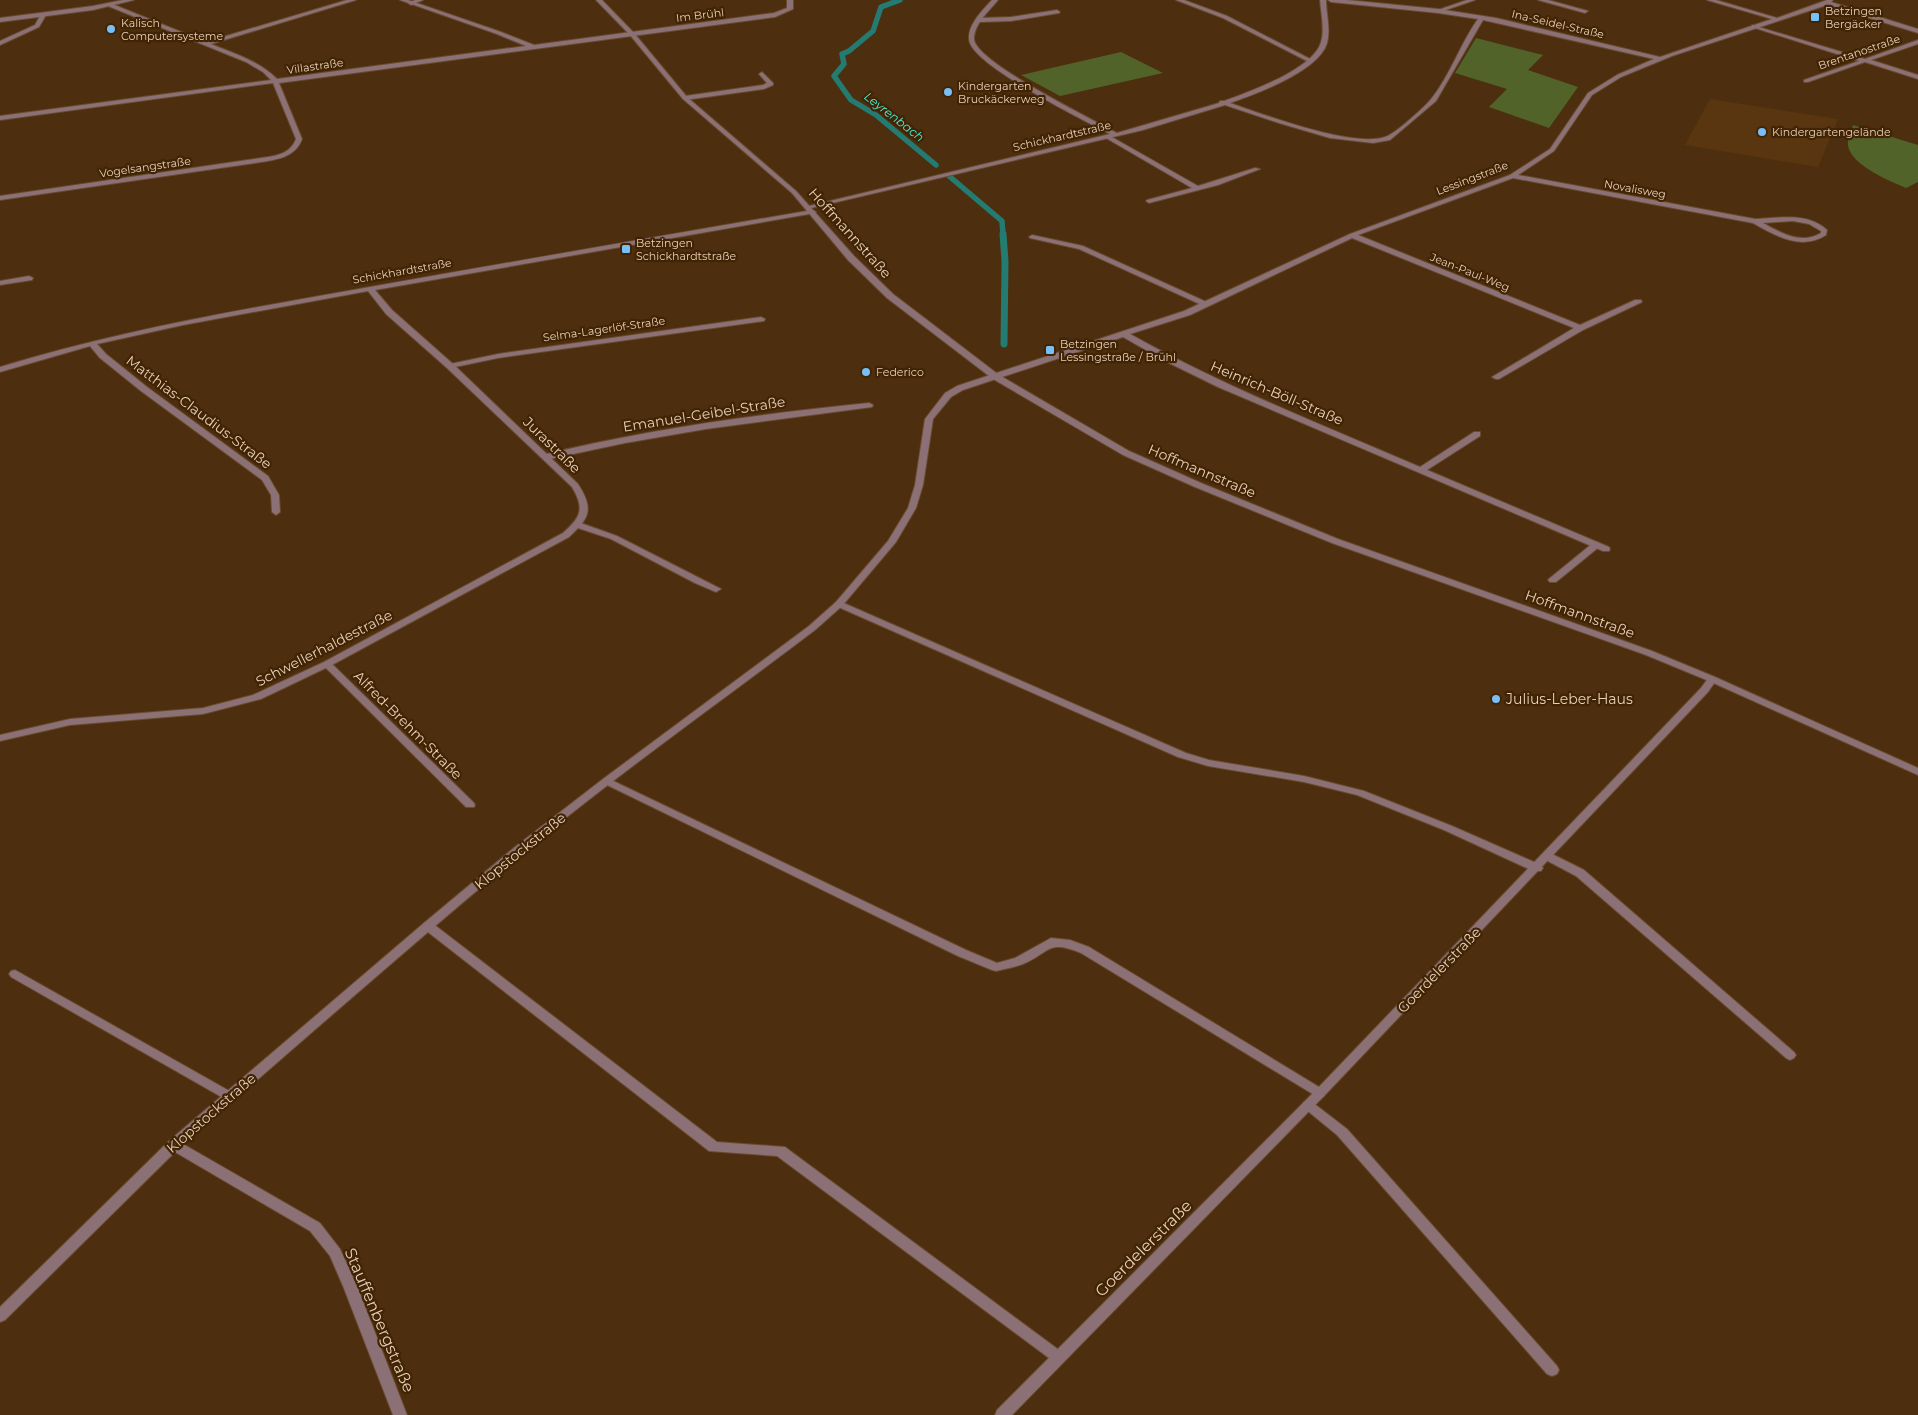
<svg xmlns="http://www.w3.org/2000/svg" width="1918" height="1415" viewBox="0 0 1918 1415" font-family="Montserrat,sans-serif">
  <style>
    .built { fill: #593610 }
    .green { fill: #526329 }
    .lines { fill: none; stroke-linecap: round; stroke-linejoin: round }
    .stream-far1 { stroke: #237b71; stroke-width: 5.5 }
    .stream { stroke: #237b71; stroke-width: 7 }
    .service-casing { stroke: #694b2d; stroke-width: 2 }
    .minor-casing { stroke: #694b2d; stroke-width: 2 }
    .tertiary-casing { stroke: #694b2d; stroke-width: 2 }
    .service { fill: #8b7076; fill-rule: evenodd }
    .minor { fill: #8b7076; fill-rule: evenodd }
    .tertiary { fill: #8b7076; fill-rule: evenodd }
    .poi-dot { fill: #78bff7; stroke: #412403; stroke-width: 2 }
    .labels { text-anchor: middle; stroke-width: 4.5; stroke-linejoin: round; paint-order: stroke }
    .far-poi-label { font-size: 11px; fill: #e8cfba; stroke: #412403; text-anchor: start }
    .far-street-label { font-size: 11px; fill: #e8cfba; stroke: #412403 }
    .far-water-label { font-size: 12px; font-style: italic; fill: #4bebd8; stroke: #412403 }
    .street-label { font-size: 14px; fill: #e8cfba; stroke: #412403 }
    .poi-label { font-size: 14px; fill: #e8cfba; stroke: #412403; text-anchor: start }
    .near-street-label { font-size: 16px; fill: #e8cfba; stroke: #412403 }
  </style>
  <rect width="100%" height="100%" fill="#4d2e0e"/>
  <polygon class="built" points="1710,99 1838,119 1818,167 1685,145"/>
  <g class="green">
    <polygon points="1476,38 1543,55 1528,70 1578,87 1549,128 1489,107 1507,89 1455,73"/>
    <polygon points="1121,52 1163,73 1060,96 1021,75"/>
    <path d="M1853,125l65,20v37l-12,6c-16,-7 -62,-25 -58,-48 1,-5 4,-9 5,-15z"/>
  </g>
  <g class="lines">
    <g class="stream-far1">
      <polyline points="900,0 881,7 873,31 849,51 842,54 844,64 834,76 851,100 876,115 936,165"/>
      <polyline points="949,176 1002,221 1003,235"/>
    </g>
    <polyline class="stream" points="1003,234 1005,261 1004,344"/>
    <defs>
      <g id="service">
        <polygon points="415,0 423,0 411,5 408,3"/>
        <polygon points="1176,0 1184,0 1227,16 1314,61 1309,62 1223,18"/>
        <polygon points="1467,0 1475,0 1440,12 1435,11"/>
        <polygon points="1538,0 1548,0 1588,11 1585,13"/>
        <polygon points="1057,10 1060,12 1059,13 1011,21 980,22 977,20 980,18 1011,17"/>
        <polygon points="1752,25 1865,59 1918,40 1918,44 1871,60 1918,75 1918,79 1865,62 1808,82 1804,82 1804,80 1859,61 1752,27"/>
        <polygon points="762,72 773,83 773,85 764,89 685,100 682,98 685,96 763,85 767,83 759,74"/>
        <polygon points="1106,136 1110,136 1198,186 1255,168 1260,169 1218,185 1149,203 1146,201 1147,200 1192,188 1106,138"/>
        <polygon points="1032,235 1083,246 1211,304 1207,306 1204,306 1079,249 1030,238 1029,237"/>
        <polygon points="761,317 765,319 764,321 498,358 450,368 446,366 450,364 498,354"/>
        <path d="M869,403l4,2 -1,2 -166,22 -81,14 -80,17 -4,-3 1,-2c107,-26 217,-41 327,-52z"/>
        <polygon points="578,522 617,536 721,589 716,592 695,583 611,539 575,527 574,525 575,523"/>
        <polygon points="1596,542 1599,543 1600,545 1599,547 1556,582 1550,582 1548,580 1550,578 1593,543"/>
        <polygon points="839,601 1186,753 1209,760 1304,776 1364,791 1452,826 1541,865 1543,868 1541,871 1533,871 1444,830 1357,795 1304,782 1208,766 1178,757 836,606 834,604 836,602"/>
        <polygon points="327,661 330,662 474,803 475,805 474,807 466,807 324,666 322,664"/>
        <path d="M607,778l359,172 31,13 18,-5 36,-20 19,2 19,7 235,143 2,3 -2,3 -4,2 -4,-2 -235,-143c-34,-14 -30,-1 -58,11 -8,3 -18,5 -27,7l-4,-1 -34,-14 -355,-173 -1,-2z"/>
        <polygon points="1548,852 1584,870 1794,1052 1796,1055 1794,1058 1790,1060 1786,1058 1576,876 1544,859 1543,856 1544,853"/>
        <polygon points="428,922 432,923 717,1142 785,1147 1063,1353 1065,1357 1063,1361 1058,1363 1053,1361 777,1156 709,1151 424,929 422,926 424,923"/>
        <polygon points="15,970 233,1093 235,1096 233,1099 229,1101 225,1099 11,977 9,974 11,971"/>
        <polygon points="1308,1100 1312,1102 1347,1129 1557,1366 1559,1370 1557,1374 1552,1376 1547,1374 1337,1135 1304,1108 1302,1105 1304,1102"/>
      </g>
      <g id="minor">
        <path d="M347,0h9l-145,44c24,10 48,17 66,35l249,-33 -29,-12 -97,-34h8l93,32 33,13 240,-32 13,-5v-8h6v9l-18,8 -496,66 23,56c-7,20 -29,21 -47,24l-255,37v-4l268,-39c12,-2 23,-5 28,-18l-23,-56 -273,37v-4l271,-36 -8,-8 -17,-10 -138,-56v-2h4l94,38z"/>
        <path d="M992,0h6c-9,11 -24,24 -24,39 1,23 120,81 143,94l92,-27 10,-3 1,-2h4c25,-9 90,-32 97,-59 4,-13 0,-28 -1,-42h6c0,14 5,29 1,43 -8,28 -71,51 -97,60 35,12 122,45 155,34 9,-2 41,-31 47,-39 19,-24 28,-54 46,-79l-40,-6 -107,-11 -3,-2h19l91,9 58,9 164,39 112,-38 -65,-19h9l61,18 50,-18h6l-2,2 87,27v4l-91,-28 -155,51 -51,21 -29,18 -38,56 -36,24 237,44c24,-1 53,-7 72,11l-1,5c-25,16 -50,1 -73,-12l-240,-45 -155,57 222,90 55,-25h6l1,2 -59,28 -84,49h-3l-4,-2 82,-49 -222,-90 -162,77 -60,19c93,52 192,91 290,133l54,-35h6v4l-53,34 182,77 1,2 -1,2h-6l-385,-164 -53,-26 -42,-24 -160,53 -12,7 -18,22 -10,66 -7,23 -20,34 -54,64 -27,24c-98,74 -198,145 -293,223 -115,95 -226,194 -339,291l137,79 20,26 17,37 50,129h-14l-50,-129 -13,-30 -20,-25 -135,-79 -170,168 -5,2v-15l169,-166 255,-218 91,-76 88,-68 206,-153 27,-24 52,-61 20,-33 7,-23 10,-66 20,-26 12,-7 227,-75 166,-77 160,-59 40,-26 38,-56 29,-18 37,-16 -171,-39 -47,81 -46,39 -17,3 -43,-5 -51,-15 -54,-18 -82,25 -336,79 -1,-1 3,-2 301,-72c-24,-13 -141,-70 -141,-95 -1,-15 14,-29 23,-39zM1793,221l16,3 12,7v2c-20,12 -40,0 -58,-10z"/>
        <polygon points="43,13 46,15 39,27 0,45 0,41 35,25 41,14"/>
        <path d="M813,210l3,2 -1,1 -440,77 17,20 61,54 125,120c16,25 12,34 -9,53l-239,129 -69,33 -58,15 -133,11 -70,16v-6l70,-16 133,-11 50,-13 71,-33 239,-129c18,-16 22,-24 9,-46l-125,-119 -61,-54 -18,-23 -185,34 -86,19 9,10 41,33 121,89 11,19 1,17 -4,3 -4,-3 -1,-17 -9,-15 -121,-89 -41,-33 -10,-12 -90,26v-5c121,-37 245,-58 370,-80 147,-26 295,-52 443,-77z"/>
        <polygon points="29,276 33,278 32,280 0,285 0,281"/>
        <polygon points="1712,676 1717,679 1708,692 1324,1096 1012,1415 995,1415 997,1410 1316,1090 1701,688 1709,677"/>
      </g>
      <g id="tertiary">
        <polygon points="123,0 134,0 93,10 0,22 0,18 93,6"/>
        <polygon points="596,0 602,0 634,33 687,97 796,191 854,256 893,294 999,375 1129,451 1201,483 1338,539 1652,651 1715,677 1918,768 1918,775 1709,681 1646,655 1332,543 1195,487 1123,455 993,379 887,298 848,260 792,193 683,99 630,35"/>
      </g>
    </defs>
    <use href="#service" class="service-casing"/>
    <use href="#minor" class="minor-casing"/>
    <use href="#tertiary" class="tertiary-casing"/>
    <use href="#service" class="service"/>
    <use href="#minor" class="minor"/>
    <use href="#tertiary" class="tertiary"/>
  </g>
  <g class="poi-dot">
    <rect x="1810" y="12" width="10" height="10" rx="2.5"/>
    <circle cx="111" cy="29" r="5"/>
    <circle cx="948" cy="92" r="5"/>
    <circle cx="1762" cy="132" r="5"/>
    <rect x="621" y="244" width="10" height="10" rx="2.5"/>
    <rect x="1045" y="345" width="10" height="10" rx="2.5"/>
    <circle cx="866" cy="372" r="5"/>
    <circle cx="1496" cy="699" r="5"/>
  </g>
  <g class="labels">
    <g class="far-poi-label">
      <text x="1825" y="15">Betzingen<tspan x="1825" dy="13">Bergäcker</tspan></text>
      <text x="121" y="27">Kalisch<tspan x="121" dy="13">Computersysteme</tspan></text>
      <text x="958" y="90">Kindergarten<tspan x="958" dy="13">Bruckäckerweg</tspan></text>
      <text x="1772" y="136">Kindergartengelände</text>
      <text x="636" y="247">Betzingen<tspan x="636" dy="13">Schickhardtstraße</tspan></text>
      <text x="1060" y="348">Betzingen<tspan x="1060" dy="13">Lessingstraße / Brühl</tspan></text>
      <text x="876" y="376">Federico</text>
    </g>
    <g class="far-street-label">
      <text transform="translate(700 15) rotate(-7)" y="4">Im Brühl</text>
      <text transform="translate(1558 24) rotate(13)" y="4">Ina-Seidel-Straße</text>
      <text transform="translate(1859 52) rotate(-19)" y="4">Brentanostraße</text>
      <text transform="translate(315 66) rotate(-8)" y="4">Villastraße</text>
      <text transform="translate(1062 136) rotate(-13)" y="4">Schickhardtstraße</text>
      <text transform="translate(145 167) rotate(-8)" y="4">Vogelsangstraße</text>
      <text transform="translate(1472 178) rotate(-21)" y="4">Lessingstraße</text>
      <text transform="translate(1635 189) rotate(10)" y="4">Novalisweg</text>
      <text transform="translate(402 271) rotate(-10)" y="4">Schickhardtstraße</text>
      <text transform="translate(1470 272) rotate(22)" y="4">Jean-Paul-Weg</text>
      <text transform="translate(604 329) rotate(-8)" y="4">Selma-Lagerlöf-Straße</text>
    </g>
    <g class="far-water-label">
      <text transform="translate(894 117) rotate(38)" y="4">Leyrenbach</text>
    </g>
    <g class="street-label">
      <text transform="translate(850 233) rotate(48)" y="5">Hoffmannstraße</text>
      <text transform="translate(1277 393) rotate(23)" y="5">Heinrich-Böll-Straße</text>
      <text transform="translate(199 412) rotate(37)" y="5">Matthias-Claudius-Straße</text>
      <text transform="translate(704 414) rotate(-9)" y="5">Emanuel-Geibel-Straße</text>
      <text transform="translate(552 445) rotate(44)" y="5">Jurastraße</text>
      <text transform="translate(1202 471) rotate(23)" y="5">Hoffmannstraße</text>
      <text transform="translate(1580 614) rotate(20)" y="5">Hoffmannstraße</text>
      <text transform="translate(324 648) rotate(-27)" y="5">Schwellerhaldestraße</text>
      <text transform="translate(408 725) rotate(45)" y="5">Alfred-Brehm-Straße</text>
      <text transform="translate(520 851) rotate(-39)" y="5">Klopstockstraße</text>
      <text transform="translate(1439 970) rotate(-46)" y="5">Goerdelerstraße</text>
      <text transform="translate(211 1113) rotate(-41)" y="5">Klopstockstraße</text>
    </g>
    <g class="poi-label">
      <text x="1506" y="704">Julius-Leber-Haus</text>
    </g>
    <g class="near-street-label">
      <text transform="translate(1143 1248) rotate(-45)" y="6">Goerdelerstraße</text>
      <text transform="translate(380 1320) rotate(67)" y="6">Stauffenbergstraße</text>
    </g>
  </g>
</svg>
